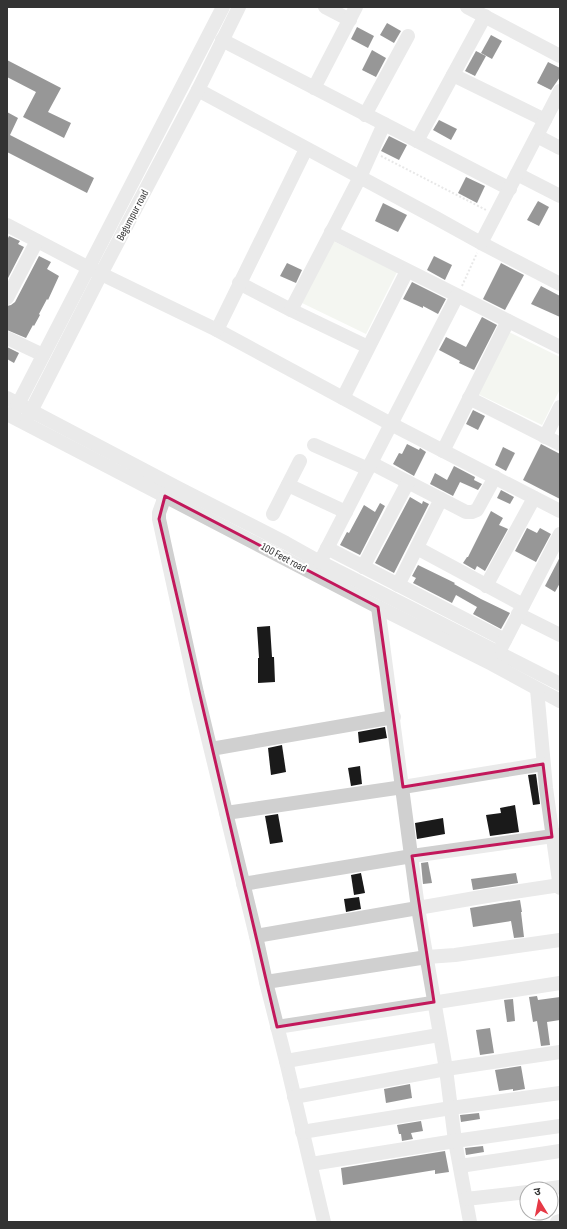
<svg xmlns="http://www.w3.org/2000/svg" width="567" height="1229" viewBox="0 0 567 1229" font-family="'Sofia Sans Condensed','Noto Sans Devanagari',sans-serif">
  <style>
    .green { fill: #e6ecdf }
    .building { fill: #1a1a1a }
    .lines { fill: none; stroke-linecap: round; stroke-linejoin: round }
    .path { stroke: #cdcdcd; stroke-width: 2; stroke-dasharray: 2 2; stroke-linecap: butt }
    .minor { stroke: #d0d0d0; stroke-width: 14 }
    .marked { fill: none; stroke: #c2185b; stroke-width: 3; stroke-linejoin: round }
    .labels { text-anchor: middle; stroke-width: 4; stroke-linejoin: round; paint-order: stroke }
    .street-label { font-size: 11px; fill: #333; stroke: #fff }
  </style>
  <rect width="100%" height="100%" fill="#fff"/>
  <g class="green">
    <polygon points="333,241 397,272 366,334 302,303"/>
    <polygon points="509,332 560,357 560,389 542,425 478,394"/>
  </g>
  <g class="building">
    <polygon points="387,23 401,31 394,43 380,35"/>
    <polygon points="357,27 374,36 368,48 351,39"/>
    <polygon points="491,35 502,41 492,59 481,53"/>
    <polygon points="372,50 386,58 376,77 362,70"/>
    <polygon points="476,51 486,56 475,76 465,71"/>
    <polygon points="7,60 61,88 48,112 71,123 64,138 23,117 36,92 7,77"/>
    <polygon points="548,62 560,68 560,77 551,90 537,83"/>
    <polygon points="7,112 18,118 10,135 94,178 87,193 7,152"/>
    <polygon points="439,120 457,129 451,140 433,130"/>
    <polygon points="389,136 407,145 399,160 381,151"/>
    <polygon points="466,177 485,186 477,203 458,193"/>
    <polygon points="538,201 549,207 539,226 527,220"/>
    <polygon points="383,203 407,215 398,232 375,221"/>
    <polygon points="9,236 20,241 18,244 24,247 7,280 7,240"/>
    <polygon points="39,256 51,262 47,269 59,276 48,300 47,299 39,314 40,315 34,326 33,325 26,338 7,330 7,306 11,305 15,302"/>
    <polygon points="434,256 452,265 445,280 427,270"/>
    <polygon points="287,263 302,270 296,283 280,276"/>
    <polygon points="501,263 524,275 505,310 483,299"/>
    <polygon points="412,282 446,299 438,314 423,306 423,308 403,299"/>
    <polygon points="541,286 560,296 560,317 531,304"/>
    <polygon points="482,317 497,325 474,370 459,363 460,361 439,350 446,337 466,347"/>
    <polygon points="7,347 19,353 14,363 7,359"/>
    <polygon points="473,410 485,416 478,430 466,424"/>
    <polygon points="407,444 419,450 420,448 426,452 414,476 393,464 399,453 402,454"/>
    <polygon points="541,444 560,454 560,499 523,480"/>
    <polygon points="503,447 515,453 506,471 495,465"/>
    <polygon points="454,466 475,477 474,480 482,484 478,490 460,482 453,496 430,484 435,473 447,480"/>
    <polygon points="501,490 514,497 510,504 497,498"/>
    <polygon points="410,497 422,504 423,501 429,504 394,573 375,563"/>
    <polygon points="380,503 385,506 360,555 340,545 347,532 349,533 364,505 375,512"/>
    <polygon points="491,511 503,518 499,525 508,529 485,571 477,566 475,570 463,563 467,557 468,557"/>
    <polygon points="527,528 537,533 540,528 551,534 536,562 515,551"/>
    <polygon points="560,557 560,583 555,592 545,586"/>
    <polygon points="418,565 455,583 454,584 481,599 510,613 501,629 473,614 477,607 456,595 452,603 413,583 416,578 412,576"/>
    <polygon points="270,626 272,657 274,657 275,682 258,683 258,658 259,658 257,627"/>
    <polygon points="385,727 387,738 359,743 358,732"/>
    <polygon points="282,745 286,772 271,775 268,748"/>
    <polygon points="360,766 362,784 351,786 348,768"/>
    <polygon points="536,774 540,804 533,805 528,775"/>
    <polygon points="515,805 519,832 490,836 486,815 501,813 500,808"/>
    <polygon points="278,814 283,842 270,844 265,816"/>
    <polygon points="443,818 445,834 417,839 415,823"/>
    <polygon points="428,862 432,883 423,884 421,863"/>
    <polygon points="361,873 365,893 354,895 351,875"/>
    <polygon points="516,873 518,883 473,890 471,879"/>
    <polygon points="359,897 361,909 346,912 344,899"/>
    <polygon points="520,900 522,912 521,912 524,937 514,938 511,921 473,927 470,908"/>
    <polygon points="537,996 538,1000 560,997 560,1020 547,1022 550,1045 541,1046 537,1021 533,1022 529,997"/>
    <polygon points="513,999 515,1021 507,1022 504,1000"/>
    <polygon points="490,1028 494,1053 480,1055 476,1030"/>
    <polygon points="521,1066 525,1089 513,1091 513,1089 499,1091 495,1070"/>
    <polygon points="410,1084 412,1098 386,1103 384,1089"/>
    <polygon points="479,1113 480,1119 461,1122 460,1115"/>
    <polygon points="421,1121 423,1131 411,1133 413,1139 402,1141 401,1134 399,1134 397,1125"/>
    <polygon points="483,1146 484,1152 466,1155 465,1148"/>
    <polygon points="445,1151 449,1172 435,1174 435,1170 343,1185 341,1168"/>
  </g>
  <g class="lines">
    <g class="path">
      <polyline points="381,156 486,210"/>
      <polyline points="462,286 477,253"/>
    </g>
    <g class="minor">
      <polyline points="325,7 350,20"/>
      <polyline points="467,7 560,56"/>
      <polyline points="222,40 510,189"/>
      <polyline points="453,75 545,120"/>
      <polyline points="314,88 356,7"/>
      <polyline points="198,90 436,218 481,243 560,284"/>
      <polyline points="365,115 408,36"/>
      <polyline points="537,136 560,148"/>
      <polyline points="417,141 485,16"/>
      <polyline points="517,174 560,196"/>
      <polyline points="7,225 89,268 217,330 391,424 560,511"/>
      <polyline points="331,232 560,347"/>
      <polyline points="481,243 560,91"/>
      <polyline points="239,283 291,310 368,347"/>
      <polyline points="7,298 37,241"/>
      <polyline points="291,310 360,177 384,124"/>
      <polyline points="217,330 306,149"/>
      <polyline points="7,338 43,355"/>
      <polyline points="7,398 178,488 286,543 320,562 560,684"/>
      <polyline points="343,398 407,271"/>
      <polyline points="469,398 560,444"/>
      <polyline points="14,412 223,7"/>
      <polyline points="7,414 378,607 492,664 560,701"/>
      <polyline points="27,419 101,274 198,90 239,7"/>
      <polyline points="545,437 560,407"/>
      <polyline points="314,445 368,469"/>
      <polyline points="443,451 508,321"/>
      <polyline points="371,463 466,512 472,512 477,510 495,477"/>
      <polyline points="288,485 346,512"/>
      <polyline points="165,496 159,513 159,519 197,693 256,936 266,982 286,1061 324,1222"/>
      <polyline points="273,514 300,461"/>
      <polyline points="327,548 505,640"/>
      <polyline points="417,548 523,605"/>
      <polyline points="320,562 457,296"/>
      <polyline points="363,567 408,482"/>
      <polyline points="398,585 441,499"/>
      <polyline points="486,586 534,498"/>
      <polyline points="378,607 418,908 446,1069 455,1141 470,1222"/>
      <polyline points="518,614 560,635"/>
      <polyline points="501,648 560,534"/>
      <polyline points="537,689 546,788 560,888"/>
      <polyline points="211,749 394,717"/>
      <polyline points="226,813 403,787 543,764"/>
      <polyline points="243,884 412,856 560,835"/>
      <polyline points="256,936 487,896 560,885"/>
      <polyline points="266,982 427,957 455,955 560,940"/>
      <polyline points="277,1027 560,983"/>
      <polyline points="286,1061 439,1035"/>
      <polyline points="294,1097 446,1069 560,1052"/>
      <polyline points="302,1132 451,1108 560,1093"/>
      <polyline points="311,1164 455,1141 560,1126"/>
      <polyline points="460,1166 560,1151"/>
      <polyline points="546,1189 560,1187"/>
      <polyline points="466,1199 527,1192"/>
      <polyline points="557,1222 560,1221"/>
    </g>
  </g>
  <path d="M0 0H567V1229H0ZM165,496l213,111 25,180 140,-23 9,73 -140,19 22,146 -157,25 -118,-508z" fill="#fff" fill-opacity=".55" fill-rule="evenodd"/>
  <path class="marked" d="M165,496l213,111 25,180 140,-23 9,73 -140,19 22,146 -157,25 -118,-508z"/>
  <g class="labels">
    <g class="street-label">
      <text transform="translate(132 215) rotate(-62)" y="4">Begumpur road</text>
      <text transform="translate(284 557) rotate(28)" y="4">100 Feet road</text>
    </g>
  </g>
  <rect width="567" height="1229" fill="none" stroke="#333333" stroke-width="16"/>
  <g transform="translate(539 1201) rotate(350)"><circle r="19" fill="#ffffff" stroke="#adadad"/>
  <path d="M0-3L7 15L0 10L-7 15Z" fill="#e63946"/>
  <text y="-6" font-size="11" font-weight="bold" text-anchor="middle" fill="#333333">उ</text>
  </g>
</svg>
